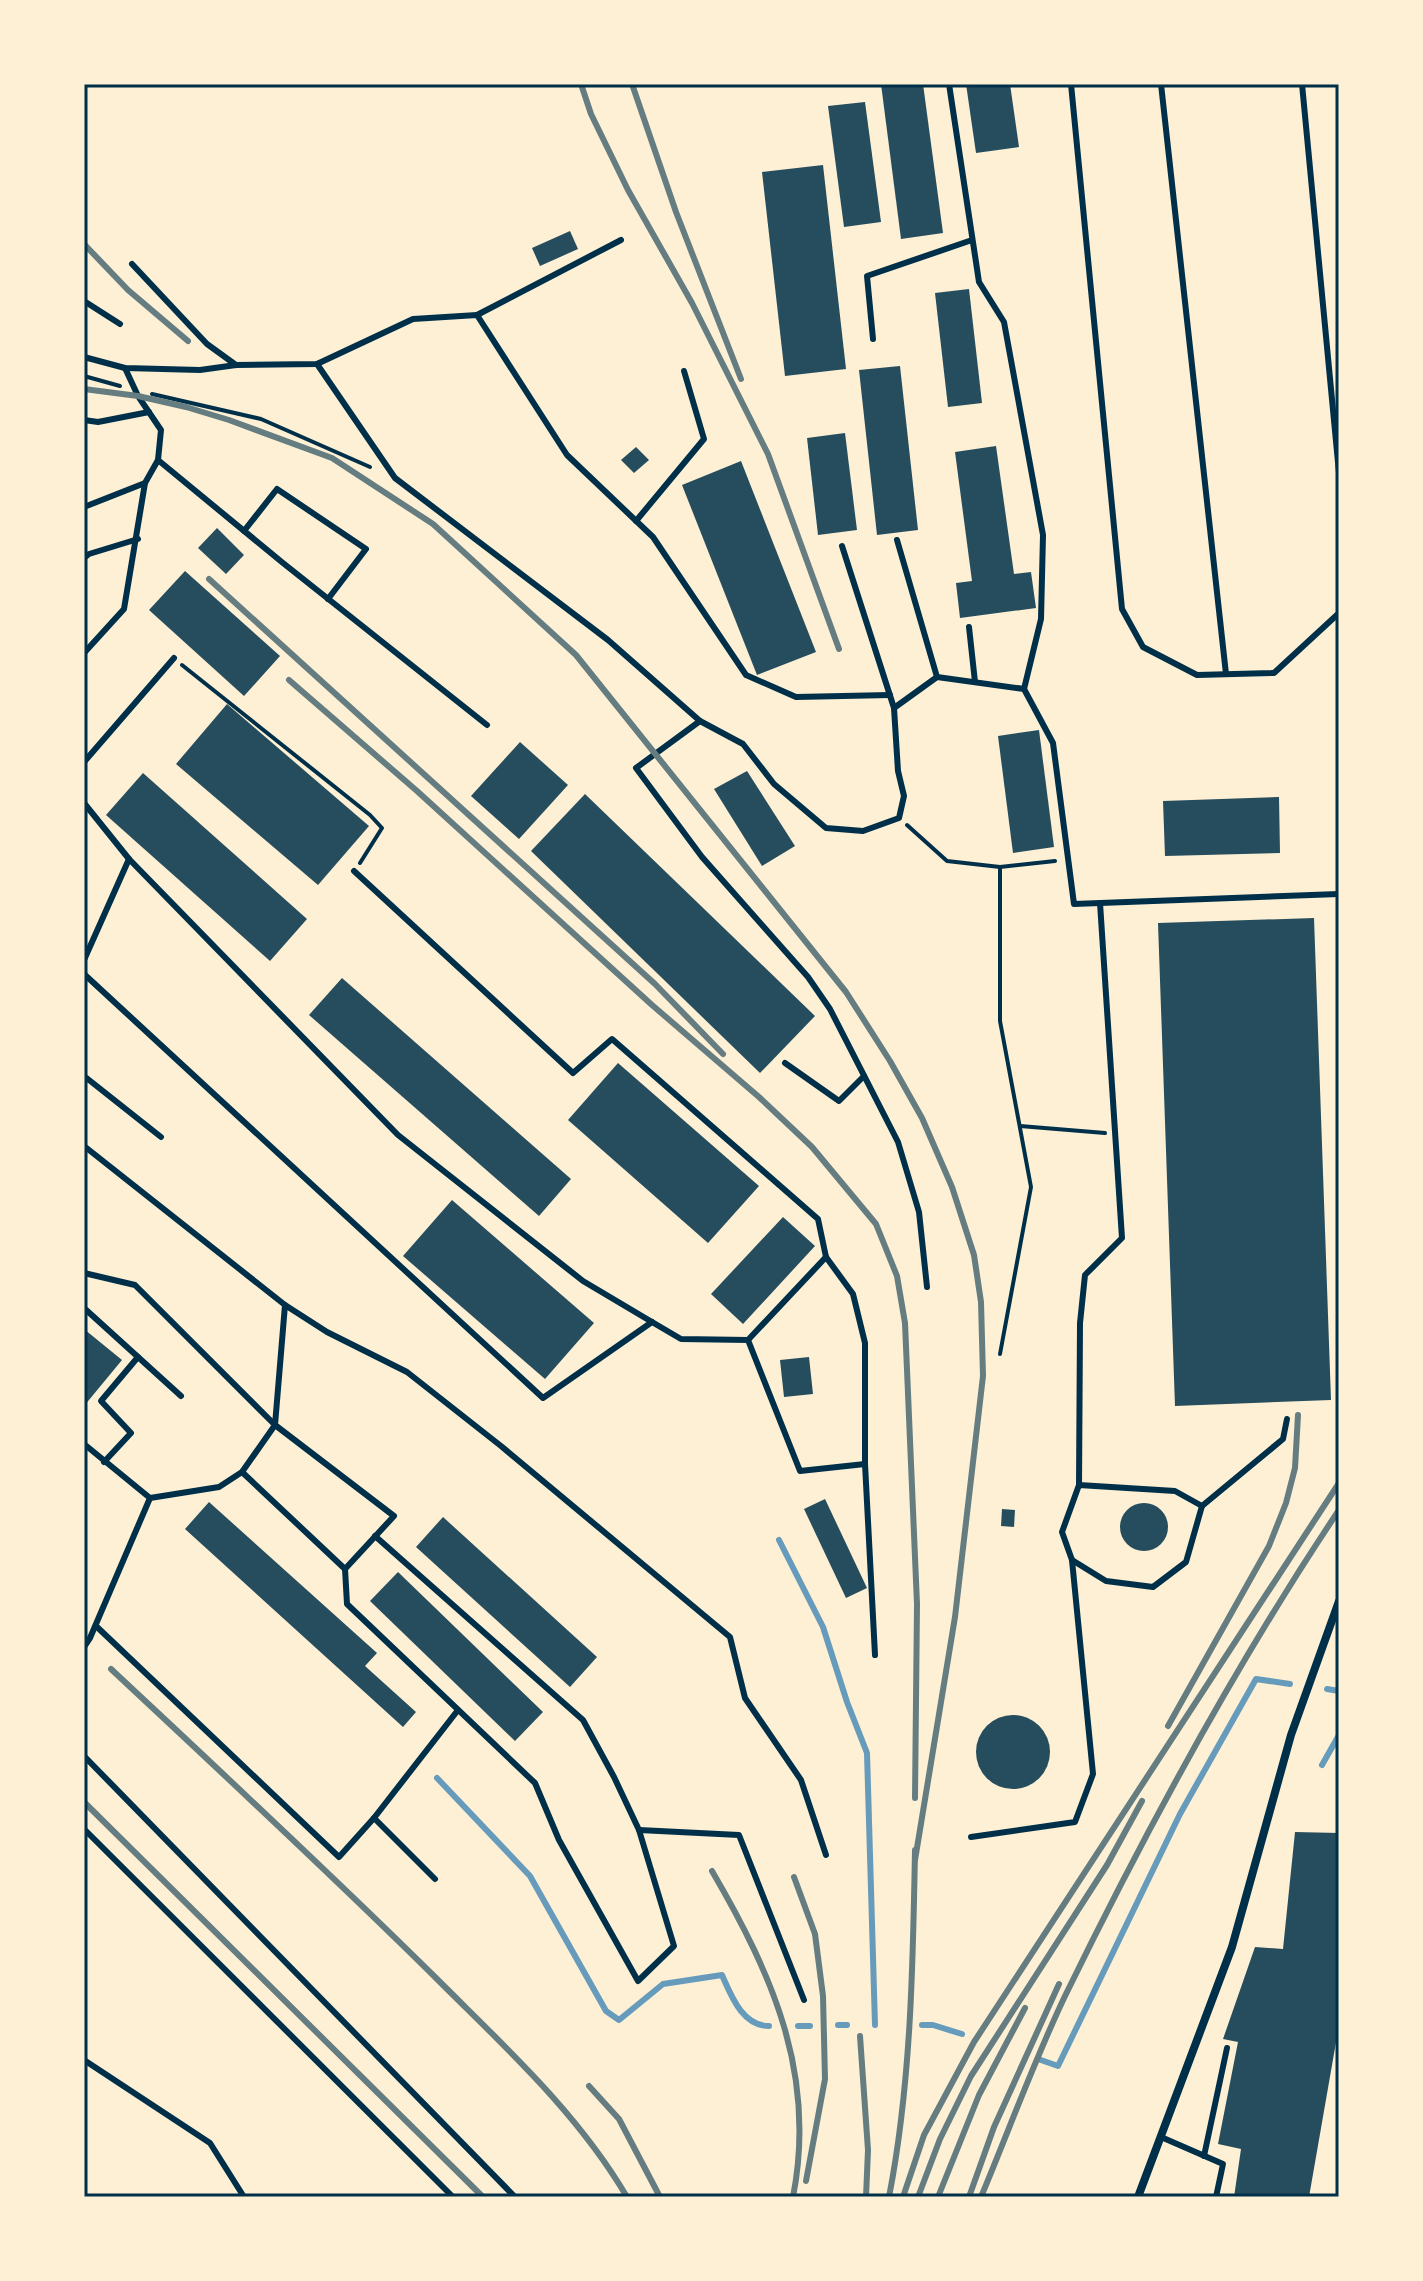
<svg xmlns="http://www.w3.org/2000/svg" width="1423" height="2281" viewBox="0 0 1423 2281" font-family="'PT Sans',sans-serif">
  <style>
    .lines { fill: none; stroke-linecap: round; stroke-linejoin: round }
    .stream { stroke: #669bbc; stroke-width: 6 }
    .building { fill: #264d5e }
    .path { stroke: #003049; stroke-width: 4 }
    .service { stroke: #003049; stroke-width: 6 }
    .minor { stroke: #003049; stroke-width: 8 }
    .rail { stroke: #657d81; stroke-width: 6 }
    .neatline { fill: none; stroke: #003049; stroke-width: 3 }
  </style>
  <rect width="100%" height="100%" fill="#fdf0d5"/>
  <g class="lines">
    <g class="stream">
      <polyline points="779,1540 823,1627 847,1702 867,1753 875,2025"/>
      <polyline points="1327,1689 1339,1691"/>
      <polyline points="1322,1765 1339,1735"/>
      <path d="M437,1778l93,98 76,135 13,9 44,-36 59,-9c9,20 20,51 47,51"/>
      <polyline points="838,2025 847,2025"/>
      <polyline points="922,2025 933,2025 962,2034"/>
      <polyline points="798,2026 810,2026"/>
      <polyline points="1038,2059 1058,2066 1180,1814 1256,1679 1290,1684"/>
    </g>
  </g>
  <g class="building">
    <polygon points="881,84 923,84 943,233 901,239"/>
    <polygon points="966,84 1010,84 1019,147 976,153"/>
    <polygon points="865,102 881,222 844,227 828,106"/>
    <polygon points="823,165 846,369 785,376 762,172"/>
    <polygon points="570,231 578,249 540,266 532,248"/>
    <polygon points="969,289 982,403 948,407 935,293"/>
    <polygon points="900,366 918,530 877,535 859,370"/>
    <polygon points="845,433 857,530 818,535 807,438"/>
    <polygon points="996,446 1014,574 1031,572 1036,608 960,618 956,583 972,581 955,452"/>
    <polygon points="636,447 649,460 634,473 621,460"/>
    <polygon points="741,461 816,652 757,675 682,485"/>
    <polygon points="217,528 244,555 226,574 198,548"/>
    <polygon points="185,571 280,656 244,696 149,610"/>
    <polygon points="227,704 369,826 318,885 176,764"/>
    <polygon points="1039,730 1054,847 1013,853 998,736"/>
    <polygon points="520,742 568,785 519,839 471,796"/>
    <polygon points="747,771 795,846 762,866 714,789"/>
    <polygon points="143,773 307,919 270,961 106,815"/>
    <polygon points="585,794 815,1016 760,1073 531,851"/>
    <polygon points="1279,797 1280,853 1165,856 1163,801"/>
    <polygon points="1314,918 1331,1400 1175,1406 1158,923"/>
    <polygon points="342,978 571,1179 539,1216 309,1015"/>
    <polygon points="618,1063 759,1186 708,1243 568,1120"/>
    <polygon points="452,1200 594,1323 545,1379 403,1256"/>
    <polygon points="783,1217 815,1246 743,1324 711,1294"/>
    <polygon points="84,1329 122,1360 84,1406"/>
    <polygon points="809,1357 813,1394 784,1397 780,1360"/>
    <polygon points="825,1499 867,1588 846,1598 804,1509"/>
    <polygon points="209,1502 377,1653 365,1666 416,1712 403,1727 185,1529"/>
    <circle cx="1144" cy="1527" r="24"/>
    <polygon points="1002,1509 1015,1510 1014,1527 1001,1526"/>
    <polygon points="443,1517 597,1657 570,1687 416,1547"/>
    <polygon points="398,1572 543,1712 515,1741 370,1601"/>
    <circle cx="1013" cy="1752" r="37"/>
    <polygon points="1295,1832 1339,1833 1339,2025 1309,2197 1234,2197 1241,2149 1218,2144 1238,2042 1223,2039 1255,1947 1283,1949"/>
  </g>
  <g class="lines">
    <g class="path">
      <polyline points="84,376 120,386"/>
      <polyline points="152,394 261,419 370,467"/>
      <polyline points="182,665 370,815 382,828 360,863"/>
      <polyline points="907,825 947,861 1000,867 1055,861"/>
      <polyline points="1000,867 1000,1021 1031,1187 1000,1354"/>
      <polyline points="1020,1126 1105,1133"/>
    </g>
    <g class="service">
      <polyline points="949,84 979,282 1004,322 1043,535 1041,619 1024,689"/>
      <polyline points="1071,84 1122,609 1143,647 1197,675 1274,673 1339,613"/>
      <polyline points="1161,84 1226,674"/>
      <polyline points="1302,84 1339,473"/>
      <polyline points="132,264 207,344 236,365"/>
      <polyline points="84,301 120,324"/>
      <polyline points="477,315 621,240"/>
      <polyline points="873,339 867,276 972,240"/>
      <polyline points="84,357 125,368 200,370 236,365 317,364 413,319 477,315 567,455 653,537 746,675 796,697 890,695"/>
      <polyline points="317,364 395,478 608,640 700,721"/>
      <polyline points="84,420 98,422 149,412"/>
      <polyline points="158,460 283,563 487,725"/>
      <polyline points="84,507 145,483 158,460 161,430 138,396 125,368"/>
      <polyline points="636,521 704,439 684,371"/>
      <polyline points="244,531 277,489 366,549 328,599"/>
      <polyline points="897,540 937,677"/>
      <polyline points="842,546 894,708"/>
      <polyline points="84,558 89,554 138,539"/>
      <polyline points="969,627 975,682"/>
      <polyline points="84,653 124,609 145,483"/>
      <polyline points="84,762 174,658"/>
      <polyline points="84,803 129,859 398,1135 583,1281 652,1322 681,1339 748,1340 800,1471 865,1464"/>
      <polyline points="354,871 573,1073 612,1039 818,1219 826,1257"/>
      <polyline points="84,960 129,859"/>
      <polyline points="84,974 543,1398 652,1322"/>
      <polyline points="785,1063 839,1101 864,1076"/>
      <polyline points="84,1076 161,1137"/>
      <polyline points="84,1146 285,1305 275,1425 394,1516 345,1569 242,1472"/>
      <polyline points="84,1273 135,1285 275,1425 242,1472 219,1487 150,1498"/>
      <polyline points="927,1287 919,1212 898,1142 830,1009 808,977 702,857 636,768 700,721 743,744 774,784 826,828 863,831 899,818 904,796 898,771 894,708 937,677 1024,689 1053,743 1074,904 1339,894"/>
      <polyline points="285,1305 327,1332 407,1372 501,1446 730,1637 745,1698 801,1780 826,1855"/>
      <polyline points="84,1308 181,1396"/>
      <polyline points="748,1340 826,1257 853,1294 865,1343 865,1464 875,1655"/>
      <polyline points="84,1444 150,1498 90,1638 84,1647"/>
      <polyline points="104,1462 131,1433 101,1401 138,1357"/>
      <polyline points="1079,1485 1175,1491 1202,1506 1186,1562 1153,1587 1106,1581 1072,1560 1062,1532 1079,1485 1080,1323 1085,1275 1122,1238 1100,903"/>
      <polyline points="1202,1506 1283,1439 1287,1419"/>
      <polyline points="375,1536 583,1720 614,1777 639,1830"/>
      <polyline points="345,1569 347,1604 535,1783 559,1840 638,1981 674,1946 639,1830 739,1835 804,2000"/>
      <polyline points="96,1626 339,1857 374,1818 458,1710"/>
      <polyline points="84,1756 515,2197"/>
      <polyline points="374,1818 435,1879"/>
      <polyline points="84,1829 453,2197"/>
      <polyline points="971,1837 1075,1822 1093,1774 1072,1560"/>
      <polyline points="84,2060 210,2143 244,2197"/>
      <polyline points="1161,2137 1223,2164 1216,2197"/>
      <polyline points="1204,2156 1227,2048"/>
    </g>
    <polyline class="minor" points="1138,2197 1232,1947 1291,1735 1339,1601"/>
    <g class="rail">
      <polyline points="581,84 591,114 628,190 692,303 768,454 839,649"/>
      <polyline points="632,84 676,212 741,379"/>
      <polyline points="84,244 128,290 188,341"/>
      <polyline points="84,389 138,396 186,407 229,420 332,458 433,524 576,655 846,992 890,1061 922,1118 952,1187 974,1255 981,1302 983,1376 955,1617 915,1860"/>
      <polyline points="209,579 655,984 723,1054"/>
      <polyline points="289,680 417,791 652,1005 759,1097 812,1147 876,1224 897,1276 905,1323 917,1604 915,1798"/>
      <path d="M111,1669c109,102 219,204 325,309 68,68 142,135 191,219"/>
      <polyline points="1168,1726 1269,1546 1286,1503 1295,1468 1298,1415"/>
      <polyline points="84,1802 483,2197"/>
      <path d="M712,1871c60,103 105,203 81,326"/>
      <polyline points="794,1877 815,1934 823,1996 825,2079 806,2181"/>
      <polyline points="860,2036 868,2150 866,2197"/>
      <polyline points="589,2086 619,2119 660,2197"/>
      <path d="M889,2197c22,-113 24,-232 26,-347"/>
      <polyline points="903,2197 924,2135 974,2042 1339,1483"/>
      <polyline points="918,2197 940,2139 971,2076 1107,1865 1142,1801"/>
      <polyline points="938,2197 979,2095 1025,2008"/>
      <polyline points="969,2197 994,2127 1059,1984"/>
      <path d="M981,2197c28,-67 53,-136 84,-201 82,-168 170,-331 274,-486"/>
    </g>
  </g>
  <rect width="1423" height="2281" fill="none" stroke="#fdf0d5" stroke-width="172"/>
  <rect x="86" y="86" width="1251" height="2109" class="neatline"/>
</svg>
